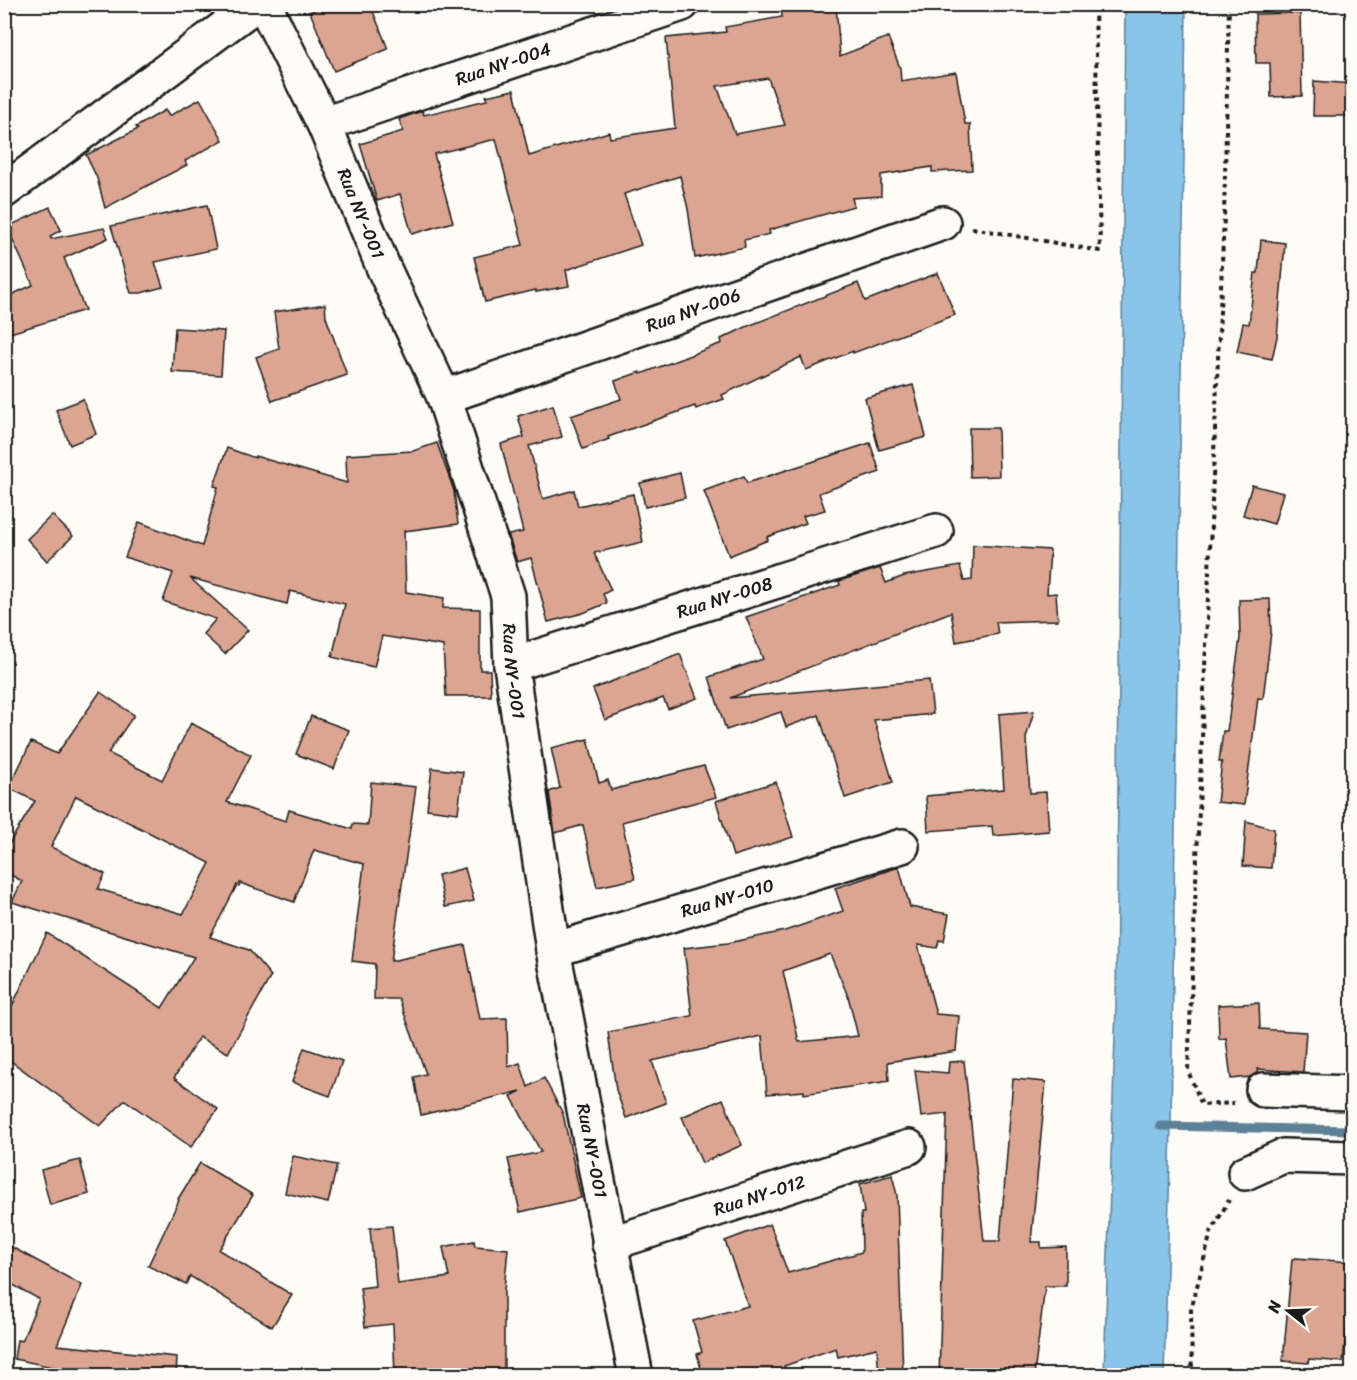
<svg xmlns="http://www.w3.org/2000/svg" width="1357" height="1380" viewBox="0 0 1357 1380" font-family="Sriracha,sans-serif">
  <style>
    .water { fill: #89c4e9; stroke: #5d8197; stroke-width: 1.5 }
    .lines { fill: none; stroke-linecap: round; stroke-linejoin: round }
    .stream { stroke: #5d8197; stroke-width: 9 }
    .building { fill: #dca592; stroke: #1c1c1c; stroke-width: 1.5; fill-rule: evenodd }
    .street-casing { stroke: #1c1c1c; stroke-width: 38 }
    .path { stroke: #1c1c1c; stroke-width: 4; stroke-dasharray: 4.5 4.5; stroke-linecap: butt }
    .street { stroke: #fdfcf7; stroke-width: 33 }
    .labels { text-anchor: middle; stroke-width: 4.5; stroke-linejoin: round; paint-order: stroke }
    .street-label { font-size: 18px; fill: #1c1c1c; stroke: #fdfcf7 }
  </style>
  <rect width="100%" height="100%" fill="#fdfcf7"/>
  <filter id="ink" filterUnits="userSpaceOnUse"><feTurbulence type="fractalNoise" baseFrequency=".0167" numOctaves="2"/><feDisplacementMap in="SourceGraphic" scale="12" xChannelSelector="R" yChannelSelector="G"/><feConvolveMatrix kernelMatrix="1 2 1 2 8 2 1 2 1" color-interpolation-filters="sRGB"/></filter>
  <g filter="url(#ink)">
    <polygon class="water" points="1125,5 1186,5 1171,1127 1164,1376 1104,1375 1116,1006"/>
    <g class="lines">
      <polyline class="stream" points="1160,1126 1352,1130"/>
    </g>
    <g class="building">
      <polygon points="327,4 370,4 388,49 334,71 310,12"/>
      <path d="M781,4h55l4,52 48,-19 12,31 1,13 55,-9 9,52h5l2,46 -40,2v-5l-51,8v21l-29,2 2,8 -85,24 1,4 -26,6 1,7 -50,11 -7,-49 -8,-33 -56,18 17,51 -75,25 3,16 -33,6v-2l-51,12 -11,-45 49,-12 -27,-106 -62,15 19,68 -41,12 -12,-40 -23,7 -17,-57 43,-13 -4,-12 23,-8 2,4 63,-15 -1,-4 28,-6 15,66 80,-24 1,6 65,-10 -9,-90 60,-6 -1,-5 57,-10zM768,78l17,47 -50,9 -18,-48z"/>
      <polygon points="1300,13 1302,96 1271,97 1270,63 1256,63 1255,14"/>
      <polygon points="1314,81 1353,84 1353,116 1313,116"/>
      <polygon points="200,99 223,140 185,161 187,165 105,208 97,178 86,155 138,129 136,127 165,110 169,116"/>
      <polygon points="207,205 216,249 155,262 163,287 141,293 131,293 111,226"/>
      <polygon points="50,207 61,230 50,236 51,239 104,228 108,238 64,258 85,310 4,335 4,298 33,285 7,227"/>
      <polygon points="1261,240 1285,243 1277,337 1272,359 1237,352 1243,323 1249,324 1255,273 1258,273"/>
      <polygon points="938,273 955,315 853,353 853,351 806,370 801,357 722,395 724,399 696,409 695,406 608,437 609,439 583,449 571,416 621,399 615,381 640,372 641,374 722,343 721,339 748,326 858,283 865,301"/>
      <polygon points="325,304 326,317 347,375 272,401 256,357 279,349 274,312"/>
      <polygon points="175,328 224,331 221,375 172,372"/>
      <polygon points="913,385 926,437 879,450 865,398"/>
      <polygon points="83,399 96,434 70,445 56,410"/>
      <polygon points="553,405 562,437 529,446 543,499 574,490 578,506 633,494 643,542 594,553 611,590 603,594 607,603 583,613 548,622 531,558 517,562 509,537 508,535 523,532 501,444 524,437 518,416"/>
      <polygon points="969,428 998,428 999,476 970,477"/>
      <polygon points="437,443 454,491 458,524 404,531 406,592 444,598 443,608 480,609 480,670 490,670 491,696 446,696 443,646 382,636 374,667 332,657 345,604 290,591 287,604 190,578 248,630 225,654 203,634 216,619 163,601 173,573 125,557 139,522 202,546 218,487 214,486 227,448 255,458 255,456 347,483 346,455 413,451"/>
      <polygon points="870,443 880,472 819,493 825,510 803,516 806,523 767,537 768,540 729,556 704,491 744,476 747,483"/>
      <polygon points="680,473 685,498 645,507 640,483"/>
      <polygon points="1252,485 1283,493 1274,524 1243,515"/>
      <polygon points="52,515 73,536 47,561 27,539"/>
      <polygon points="973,545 1050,550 1047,594 1056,593 1058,620 996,622 998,634 956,642 951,612 730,698 929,680 933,714 874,720 893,782 845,798 819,715 786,727 781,712 726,730 709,677 763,659 746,617 840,585 839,581 880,568 886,583 904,576 960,566 964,581 972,580"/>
      <polygon points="1270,599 1271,632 1263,699 1258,698 1244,805 1217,802 1222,762 1219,762 1223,731 1227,731 1240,638 1239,600"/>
      <polygon points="680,654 697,698 668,709 663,698 605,720 593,689"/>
      <path d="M100,692l34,23 -26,38 54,27 29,-57 60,32 -24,47 59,19 3,-11 63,19 1,-5 15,1 3,-43 45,5 -25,174 74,-16 15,74 27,-1 1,49 12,-4 8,24 16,-9 19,36 18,84 -61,14 -12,-53 33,-7 -30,-56 10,-5 -100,24 -7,-38 12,-3 -27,-75h-25l1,-35 -23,-3 12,-97 -50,-14 -20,52 -54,-19 -1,3 -2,-1 -27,52 39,13 22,26 -43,77 -29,-16 -25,41 44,31 -27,38 -66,-47 -25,26 -96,-70v-50l7,2 36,-75 115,75 32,-51 -182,-55 10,-21 -18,-10v-19l31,-51 -26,-13 22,-46 26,12zM76,796l134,67 -27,51 -85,-25 7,-15 -54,-27z"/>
      <polygon points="1034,711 1026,738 1030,793 1046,792 1049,831 993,836 992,826 928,831 926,796 1004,789 999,714"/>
      <polygon points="311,716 349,730 334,769 296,754"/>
      <polygon points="588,739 599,783 608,780 611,790 704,766 716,797 622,822 635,879 597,887 583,825 555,833 549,792 560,788 551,748"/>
      <polygon points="432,768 463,772 458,813 427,809"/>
      <polygon points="776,782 793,837 733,856 716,801"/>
      <polygon points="1246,821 1274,829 1271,868 1243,866"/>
      <path d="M899,867l11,40 39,7 -5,27 -5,-1 -2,8 -19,-3 18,69 23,2 -3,35 -68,11 1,19 -85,13v-3l-37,3 -5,-58 -110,25 14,42 -40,15 -10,-28 -8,-58 84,-16 -8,-68 44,-5 57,-12 58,-20 -8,-23zM830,954l18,42 10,40 -59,6 -16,-71z"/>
      <polygon points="465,868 474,901 445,907 438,875"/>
      <polygon points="1259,1003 1260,1029 1306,1032 1303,1072 1257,1069 1258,1073 1250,1077 1231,1079 1226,1038 1219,1039 1218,1005"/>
      <polygon points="304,1048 342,1061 330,1096 292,1082"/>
      <polygon points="964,1061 984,1241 1000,1241 1013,1079 1046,1082 1031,1242 1041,1242 1041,1248 1066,1247 1066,1286 1045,1286 1034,1376 939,1376 947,1114 921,1117 915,1070 948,1073 949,1062"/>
      <polygon points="723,1099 742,1145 702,1163 682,1117"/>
      <polygon points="293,1156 337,1165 328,1203 285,1193"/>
      <polygon points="80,1160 89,1194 50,1205 41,1170"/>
      <polygon points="200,1163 253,1195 219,1250 292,1295 272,1327 190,1276 186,1284 148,1266 179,1200 178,1199"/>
      <polygon points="892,1175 897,1195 903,1376 879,1376 877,1348 838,1357 836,1348 784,1366 786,1376 703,1376 697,1354 702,1352 693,1321 748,1306 725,1241 770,1224 788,1273 862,1252 861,1213 864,1213 860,1184"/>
      <polygon points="392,1226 398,1284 449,1277 443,1247 474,1241 475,1246 508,1249 504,1290 504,1369 502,1369 502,1376 395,1376 393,1324 365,1327 360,1288 375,1286 370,1228"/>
      <polygon points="4,1243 82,1285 57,1345 177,1357 176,1376 96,1376 14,1359 17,1340 22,1341 39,1299 4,1280"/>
      <polygon points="1296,1258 1353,1262 1353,1288 1351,1288 1343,1362 1309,1359 1308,1363 1283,1361 1292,1259"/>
    </g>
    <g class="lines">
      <defs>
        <g id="street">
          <path id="s1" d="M264,4l60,120 60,145 60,128 64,199 3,69 42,285 83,426"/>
          <path id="s2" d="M324,124l358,-120"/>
          <polyline points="4,191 256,4"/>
          <path id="s3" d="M444,397l499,-174"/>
          <path id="s4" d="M511,665l425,-134"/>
          <path id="s5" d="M553,950l349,-104"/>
          <polyline points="1263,1090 1352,1093"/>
          <polyline points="1245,1173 1283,1156 1352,1158"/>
          <path id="s6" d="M609,1244l300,-97"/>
        </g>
      </defs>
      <use href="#street" class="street-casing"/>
      <g class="path">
        <polyline points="1229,4 1224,216 1188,1071 1202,1105 1234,1103"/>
        <polyline points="972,228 1100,251 1095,4"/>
        <polyline points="1192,1376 1191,1310 1211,1232 1229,1200"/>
      </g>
      <use href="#street" class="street"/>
    </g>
  </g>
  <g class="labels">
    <g class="street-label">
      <text dy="6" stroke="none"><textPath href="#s2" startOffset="189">Rua NY-004</textPath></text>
      <text dy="6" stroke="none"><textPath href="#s1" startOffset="231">Rua NY-001</textPath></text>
      <text dy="6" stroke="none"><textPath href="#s3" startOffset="264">Rua NY-006</textPath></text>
      <text dy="6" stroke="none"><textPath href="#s4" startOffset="224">Rua NY-008</textPath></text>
      <text dy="6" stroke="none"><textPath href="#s1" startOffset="717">Rua NY-001</textPath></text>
      <text dy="6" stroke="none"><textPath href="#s5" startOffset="182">Rua NY-010</textPath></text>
      <text dy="6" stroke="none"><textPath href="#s1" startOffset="1203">Rua NY-001</textPath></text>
      <text dy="6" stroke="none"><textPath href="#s6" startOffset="158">Rua NY-012</textPath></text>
    </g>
  </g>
  <rect width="1357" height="1380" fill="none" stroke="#fdfcf7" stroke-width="24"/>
  <rect x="12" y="12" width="1333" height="1356" fill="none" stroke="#1c1c1c" stroke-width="2" filter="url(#ink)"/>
  <g transform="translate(1288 1311) rotate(288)" stroke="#fdfcf7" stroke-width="4.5" paint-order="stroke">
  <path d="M0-4.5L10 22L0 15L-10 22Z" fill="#1c1c1c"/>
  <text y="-9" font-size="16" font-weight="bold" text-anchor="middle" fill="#1c1c1c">N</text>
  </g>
</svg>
